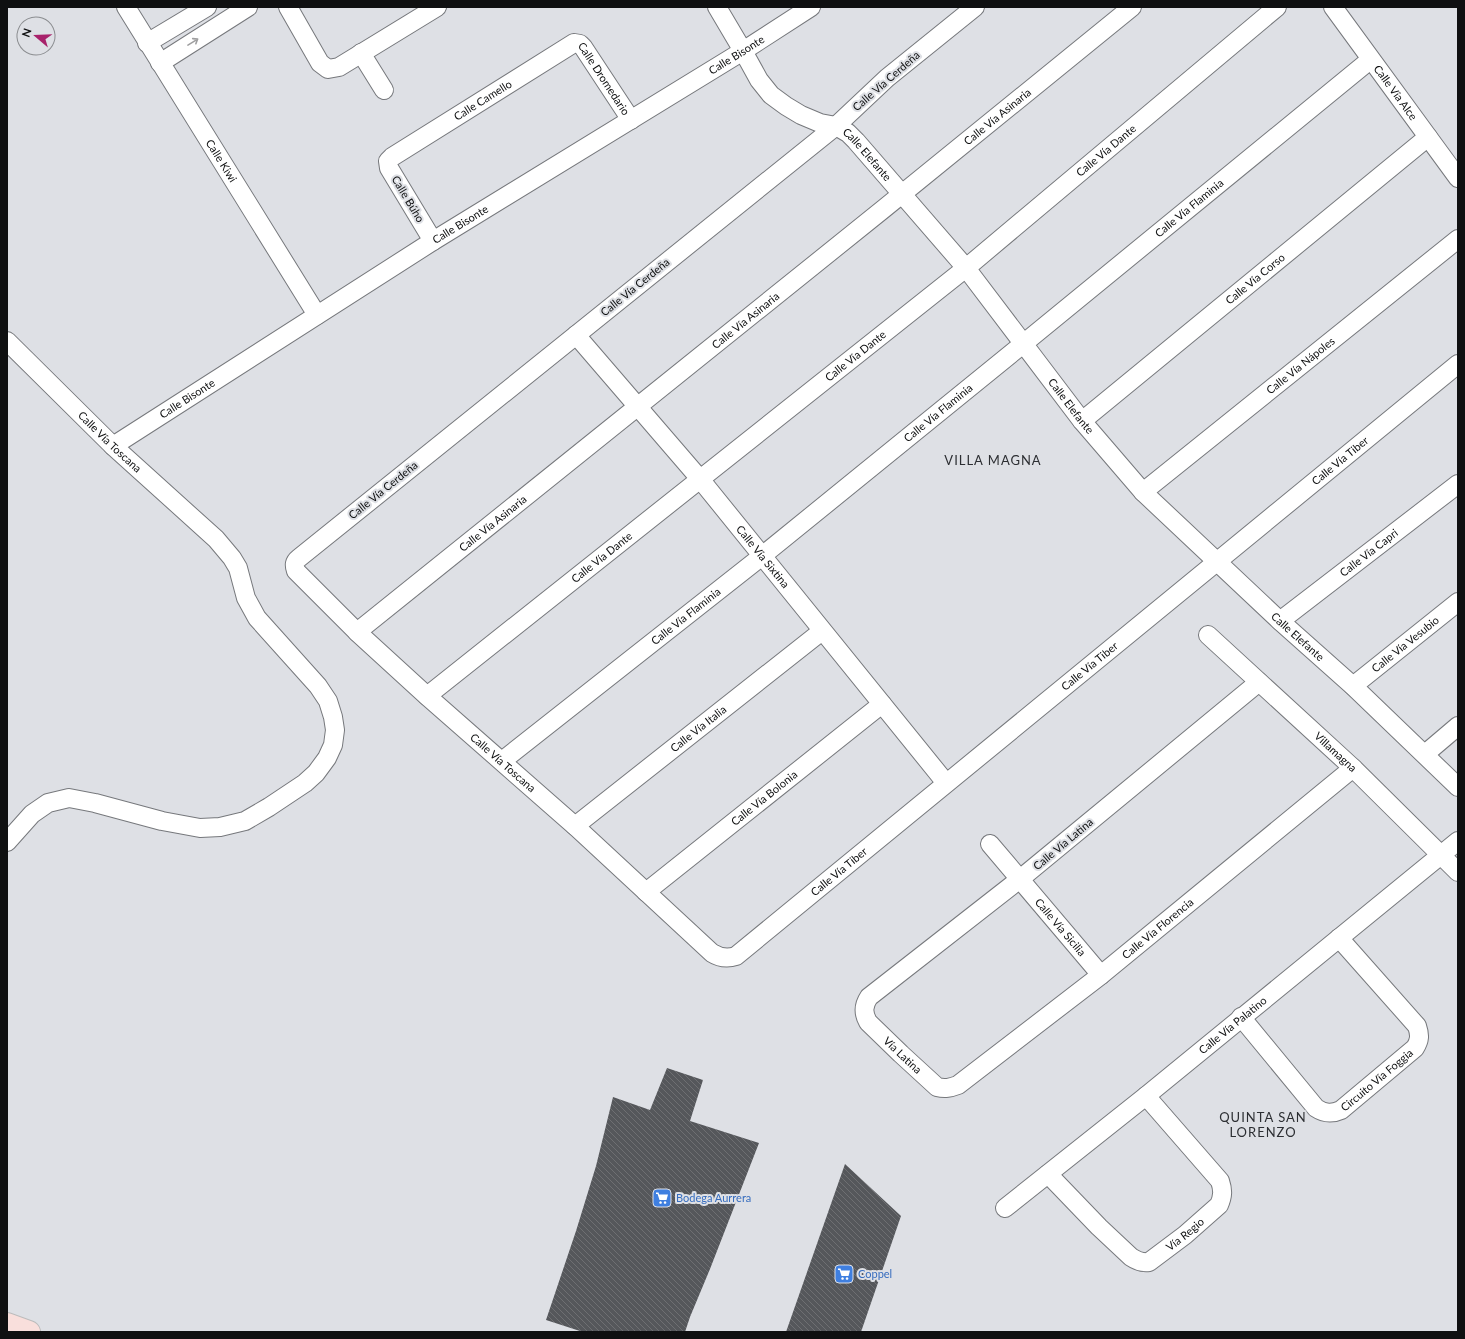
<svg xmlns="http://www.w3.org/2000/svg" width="1465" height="1339" viewBox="0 0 1465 1339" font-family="Lato,sans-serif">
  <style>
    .building { fill: url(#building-back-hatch) }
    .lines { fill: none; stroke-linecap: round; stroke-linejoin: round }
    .minor-casing { stroke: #76787c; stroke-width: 20 }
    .major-casing { stroke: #bcbcbc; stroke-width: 24 }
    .minor { stroke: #fff; stroke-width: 18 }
    .major { stroke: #f9dfdc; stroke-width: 22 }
    .oneway { stroke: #9f9fa0 }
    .labels { text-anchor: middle; stroke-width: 4; stroke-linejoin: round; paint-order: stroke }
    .street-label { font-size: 11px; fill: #0f1011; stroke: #dee0e5 }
    .shop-label { font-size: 11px; fill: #366cbe; stroke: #dee0e5; text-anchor: start }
    .quarter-label { font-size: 13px; letter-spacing: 1px; fill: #2c2e32; stroke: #dee0e5 }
  </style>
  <defs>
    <pattern id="building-back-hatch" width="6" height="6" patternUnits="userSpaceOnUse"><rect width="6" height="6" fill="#55575b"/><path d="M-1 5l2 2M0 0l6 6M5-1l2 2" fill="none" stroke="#6e6f72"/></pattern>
  </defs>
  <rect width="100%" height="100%" fill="#dee0e5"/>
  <g class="building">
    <polygon points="667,1068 703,1080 690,1121 759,1143 710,1269 690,1317 685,1332 583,1332 546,1320 576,1231 596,1166 613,1097 650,1110"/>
    <polygon points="845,1164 901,1216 861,1332 786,1332"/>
  </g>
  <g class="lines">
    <defs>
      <g id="minor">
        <path id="s1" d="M126,7l191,308"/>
        <polyline points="288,7 320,63 328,69 339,67 437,7"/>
        <path id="s2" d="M717,7l26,44 16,29 12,15 15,11 15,9 19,8 16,3 12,7 8,8 110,127 116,153 61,71 137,129 73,65 105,101"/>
        <path id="s3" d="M975,7l-88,71 -51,48 -537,432c-5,4 -5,7 -3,13l61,61 70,64 148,130 137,127c8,5 15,6 24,3l722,-592"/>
        <path id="s4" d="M1333,7l125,171"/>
        <polyline points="147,43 207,7"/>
        <polyline points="361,53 384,90"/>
        <polyline points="160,63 248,7"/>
        <path id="s5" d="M433,241l-44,-73 -1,-7 4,-4 182,-114 6,1 3,3 48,73"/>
        <path id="s6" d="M576,335l124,144 246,304"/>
        <path id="s7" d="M7,341l106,105 103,93 16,19 6,10 8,30 11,20 61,68 10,15 5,16 2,13 -2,15 -6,13 -11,15 -11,10 -36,24 -24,14 -25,6 -20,1 -38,-7 -67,-18 -26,-5 -21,5 -16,11 -25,28"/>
        <path id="s8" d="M1082,421l346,-284"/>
        <path id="s9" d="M113,446l320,-205 310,-190 68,-44"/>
        <path id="s10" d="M1143,492l315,-253"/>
        <path id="s11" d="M1280,621l178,-137"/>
        <path id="s12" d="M357,632c259,-207 518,-415 775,-625"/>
        <path id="s13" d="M1208,635l145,133 105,104"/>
        <path id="s14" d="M1259,682l-239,197 -151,118c-6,9 -6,16 -1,25l33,32 36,33c8,2 13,1 21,-2l143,-110 252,-207"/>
        <path id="s15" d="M1353,686l105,-84"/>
        <path id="s16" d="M427,696l539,-428 311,-261"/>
        <polyline points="1425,754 1458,726"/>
        <path id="s17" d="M502,761l260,-205 261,-212 347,-284"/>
        <path id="s18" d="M575,826l247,-195"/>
        <path id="s19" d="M990,844l111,131"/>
        <path id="s20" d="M646,892l236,-188"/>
        <path id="s21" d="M1241,1017l75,91c9,6 16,6 25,2l74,-62c5,-8 5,-13 2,-22l-78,-88"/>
        <path id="s22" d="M1048,1174l51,53 32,30c6,4 11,6 18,5l36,-27 34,-30c4,-9 4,-15 1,-24l-74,-85"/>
        <path id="s23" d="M1005,1208l141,-112 312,-255"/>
      </g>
      <polyline id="major" points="7,1324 29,1332"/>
    </defs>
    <use href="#minor" class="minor-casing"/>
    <use href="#major" class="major-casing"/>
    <use href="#minor" class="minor"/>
    <use href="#major" class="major"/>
  </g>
  <defs><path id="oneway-shaft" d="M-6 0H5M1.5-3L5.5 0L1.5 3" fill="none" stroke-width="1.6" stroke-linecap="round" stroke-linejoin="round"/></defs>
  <use class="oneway" href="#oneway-shaft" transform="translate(193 42) rotate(-32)"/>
  <defs>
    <symbol id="supermarket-square" viewBox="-11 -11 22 22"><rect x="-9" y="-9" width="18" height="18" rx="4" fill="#3f7fe0" stroke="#dee0e5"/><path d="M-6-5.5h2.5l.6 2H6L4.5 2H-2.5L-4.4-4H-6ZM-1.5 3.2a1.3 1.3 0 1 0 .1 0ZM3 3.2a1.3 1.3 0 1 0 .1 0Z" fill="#fff"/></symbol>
  </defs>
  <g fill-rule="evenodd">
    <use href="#supermarket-square" x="651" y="1187" width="22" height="22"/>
    <use href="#supermarket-square" x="833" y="1263" width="22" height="22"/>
  </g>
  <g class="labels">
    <g class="street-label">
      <text dy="4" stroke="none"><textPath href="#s9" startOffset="736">Calle Bisonte</textPath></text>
      <text dy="4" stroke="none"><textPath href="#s5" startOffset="361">Calle Dromedario</textPath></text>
      <text transform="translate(886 81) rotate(-41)" y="4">Calle Vía Cerdeña</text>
      <text dy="4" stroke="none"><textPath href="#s4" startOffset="106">Calle Vía Alce</textPath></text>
      <text dy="4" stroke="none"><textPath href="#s5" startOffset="205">Calle Camello</textPath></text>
      <text dy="4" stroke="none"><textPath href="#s12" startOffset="822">Calle Vía Asinaria</textPath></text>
      <text dy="4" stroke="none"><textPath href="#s16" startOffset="871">Calle Vía Dante</textPath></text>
      <text dy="4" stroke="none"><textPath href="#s2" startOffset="219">Calle Elefante</textPath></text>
      <text dy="4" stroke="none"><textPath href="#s1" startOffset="181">Calle Kiwi</textPath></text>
      <text transform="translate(408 199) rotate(59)" y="4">Calle Búho</text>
      <text dy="4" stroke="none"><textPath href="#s17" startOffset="882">Calle Vía Flaminia</textPath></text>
      <text dy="4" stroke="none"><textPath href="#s9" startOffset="412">Calle Bisonte</textPath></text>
      <text dy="4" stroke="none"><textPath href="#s8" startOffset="224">Calle Vía Corso</textPath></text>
      <text transform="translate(635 287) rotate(-39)" y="4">Calle Vía Cerdeña</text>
      <text dy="4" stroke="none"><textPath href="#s12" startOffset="498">Calle Vía Asinaria</textPath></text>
      <text dy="4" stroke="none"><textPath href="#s16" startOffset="547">Calle Vía Dante</textPath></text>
      <text dy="4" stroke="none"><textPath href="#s10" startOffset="202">Calle Vía Nápoles</textPath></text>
      <text dy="4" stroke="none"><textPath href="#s9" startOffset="88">Calle Bisonte</textPath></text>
      <text dy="4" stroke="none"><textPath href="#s2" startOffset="543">Calle Elefante</textPath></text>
      <text dy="4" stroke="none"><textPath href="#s17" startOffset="558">Calle Vía Flaminia</textPath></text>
      <text dy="4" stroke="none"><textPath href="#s7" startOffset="144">Calle Vía Toscana</textPath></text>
      <text dy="4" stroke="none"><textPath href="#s3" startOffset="2258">Calle Vía Tiber</textPath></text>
      <text transform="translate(383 490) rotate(-39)" y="4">Calle Vía Cerdeña</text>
      <text dy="4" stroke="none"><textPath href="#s12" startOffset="174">Calle Vía Asinaria</textPath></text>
      <text dy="4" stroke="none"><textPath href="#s11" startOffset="112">Calle Vía Capri</textPath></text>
      <text dy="4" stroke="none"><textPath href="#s16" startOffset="223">Calle Vía Dante</textPath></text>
      <text dy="4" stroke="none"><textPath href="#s6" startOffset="290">Calle Vía Sixtina</textPath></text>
      <text dy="4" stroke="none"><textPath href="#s17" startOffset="234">Calle Vía Flaminia</textPath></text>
      <text dy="4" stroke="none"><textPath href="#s2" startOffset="867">Calle Elefante</textPath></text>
      <text dy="4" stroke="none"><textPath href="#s15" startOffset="67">Calle Vía Vesubio</textPath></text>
      <text dy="4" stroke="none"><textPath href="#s3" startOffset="1934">Calle Vía Tiber</textPath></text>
      <text dy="4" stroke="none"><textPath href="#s18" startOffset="157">Calle Vía Italia</textPath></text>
      <text dy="4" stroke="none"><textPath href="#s13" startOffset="173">Villamagna</textPath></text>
      <text dy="4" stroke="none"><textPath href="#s3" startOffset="1169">Calle Vía Toscana</textPath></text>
      <text dy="4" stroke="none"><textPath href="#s20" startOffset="151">Calle Vía Bolonia</textPath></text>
      <text transform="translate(1063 844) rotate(-40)" y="4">Calle Vía Latina</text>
      <text dy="4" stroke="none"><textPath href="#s3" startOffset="1610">Calle Vía Tiber</textPath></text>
      <text dy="4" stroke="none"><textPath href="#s19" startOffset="109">Calle Vía Sicilia</textPath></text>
      <text dy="4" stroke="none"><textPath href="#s14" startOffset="898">Calle Vía Florencia</textPath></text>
      <text dy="4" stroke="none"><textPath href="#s23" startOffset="292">Calle Vía Palatino</textPath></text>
      <text dy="4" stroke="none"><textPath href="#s14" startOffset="576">Vía Latina</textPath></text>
      <text dy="4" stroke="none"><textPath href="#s21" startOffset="191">Circuito Vía Foggia</textPath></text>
      <text dy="4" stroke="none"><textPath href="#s22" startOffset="182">Vía Regio</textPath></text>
    </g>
    <g class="shop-label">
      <text x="676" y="1202">Bodega Aurrera</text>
      <text x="858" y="1278">Coppel</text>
    </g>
    <g class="quarter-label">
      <text x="993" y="465">VILLA MAGNA</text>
      <text x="1263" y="1122">QUINTA SAN<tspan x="1263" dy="15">LORENZO</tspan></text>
    </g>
  </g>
  <rect width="1465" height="1339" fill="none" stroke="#0f1011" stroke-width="16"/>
  <g transform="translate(36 36) rotate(289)"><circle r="19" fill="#dee0e5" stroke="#8b8d90"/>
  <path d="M0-3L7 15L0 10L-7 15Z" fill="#a8226b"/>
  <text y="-6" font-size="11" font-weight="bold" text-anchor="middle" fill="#0f1011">N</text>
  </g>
</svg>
